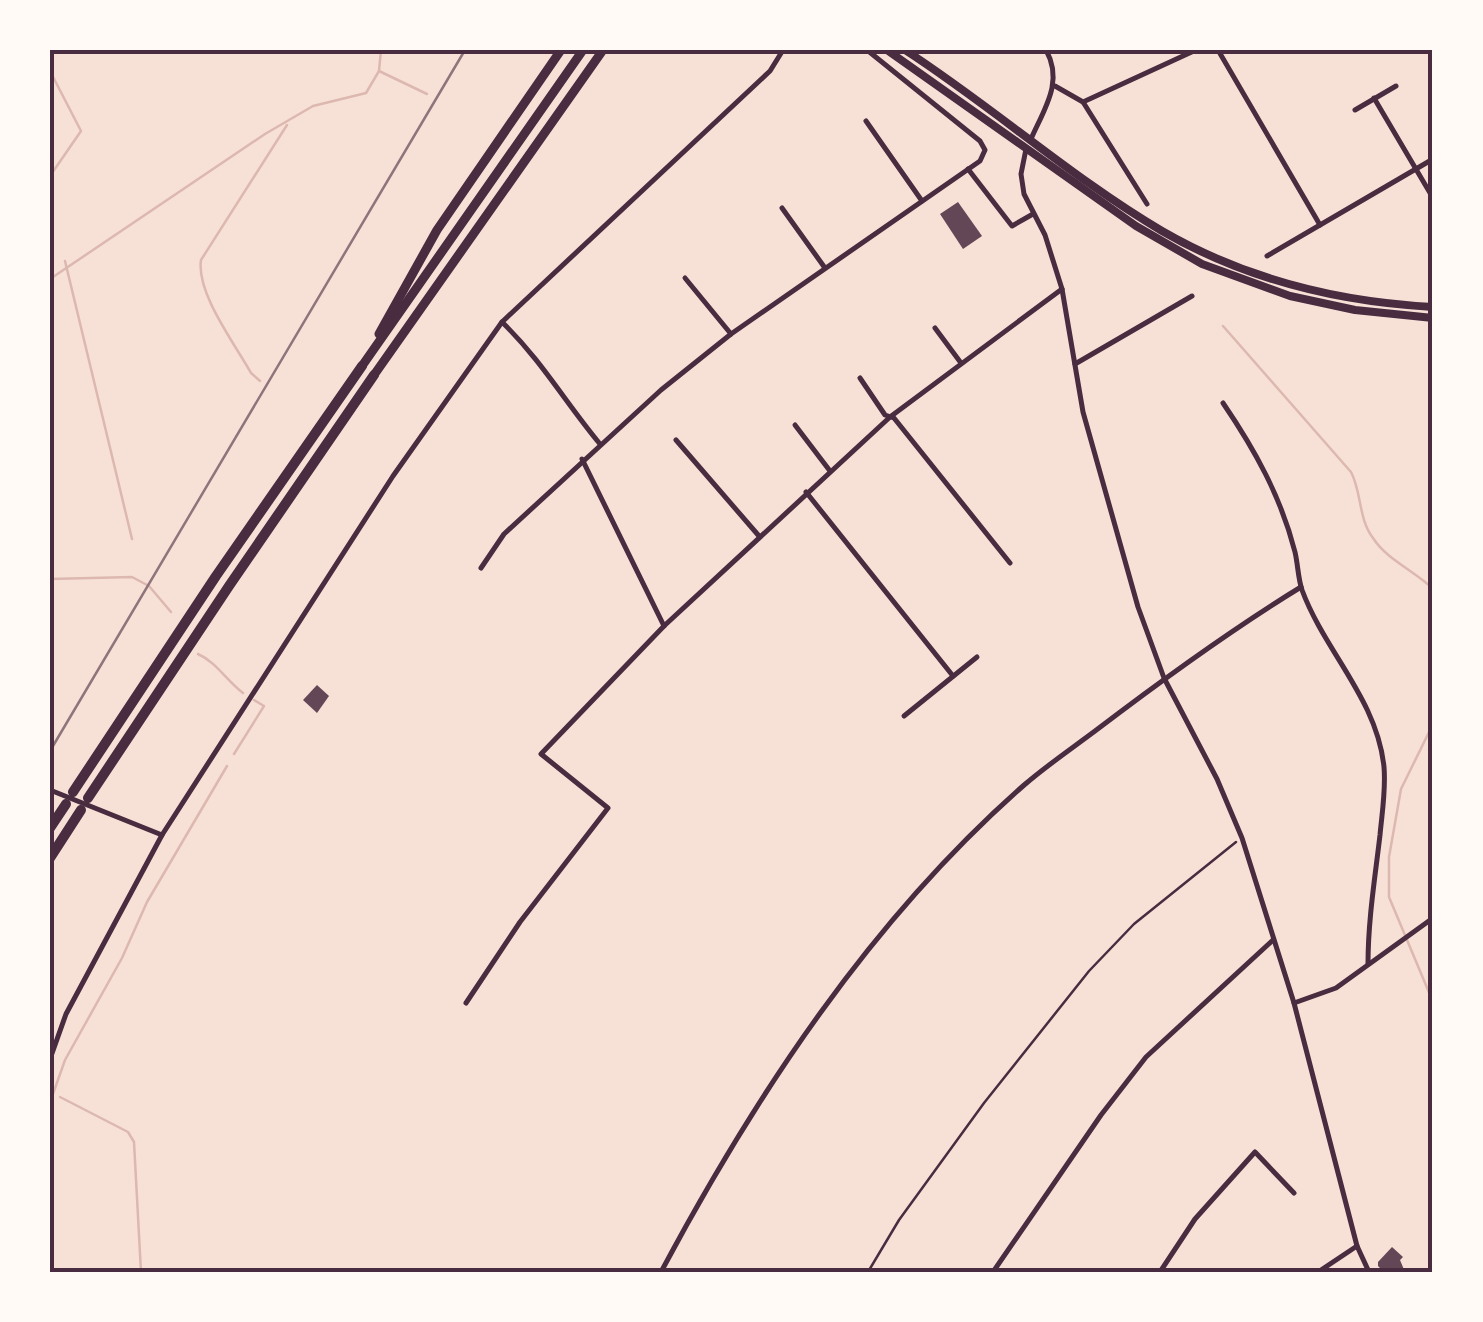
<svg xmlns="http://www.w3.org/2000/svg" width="1483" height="1322" viewBox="0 0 1483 1322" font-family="Lato,sans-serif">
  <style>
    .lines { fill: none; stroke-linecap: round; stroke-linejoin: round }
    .stream { stroke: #dcb8b0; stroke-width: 2.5 }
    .building { fill: #644757 }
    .path { stroke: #4a2c40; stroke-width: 2.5 }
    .minor { stroke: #4a2c40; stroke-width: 5 }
    .secondary { stroke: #4a2c40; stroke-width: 8 }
    .trunk { stroke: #4a2c40; stroke-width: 9 }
    .motorway { stroke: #4a2c40; stroke-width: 10 }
    .rail { stroke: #8f747c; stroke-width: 2.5 }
    .neatline { fill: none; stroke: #4a2c40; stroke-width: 4 }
  </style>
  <rect width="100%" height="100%" fill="#f7e1d7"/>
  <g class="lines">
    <g class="stream">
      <polyline points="50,71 81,131 50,176"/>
      <polyline points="379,71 427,94"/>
      <polyline points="65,261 132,539"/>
      <polyline points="50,279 265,134 313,106 366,93 379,71 381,50"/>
      <path d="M1223,326l128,146c11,21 7,46 22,66 14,22 42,33 60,51"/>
      <path d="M260,381l-9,-8c-16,-29 -55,-80 -50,-113l86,-135"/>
      <polyline points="50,579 132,577 149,586 171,612"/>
      <path d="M198,654c18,8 29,27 45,39"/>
      <polyline points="1433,724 1401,789 1389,857 1389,897 1433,1002"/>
      <polyline points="234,754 264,706 254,700"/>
      <polyline points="53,1094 65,1060 122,958 147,902 227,766"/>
      <polyline points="60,1097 128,1132 134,1142 141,1272"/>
    </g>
  </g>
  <g class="building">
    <polygon points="958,202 982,236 963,249 940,214"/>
    <polygon points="317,685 329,696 317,713 303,700"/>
    <polygon points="1392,1247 1403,1257 1400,1260 1405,1272 1384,1272 1378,1266 1378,1262"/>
  </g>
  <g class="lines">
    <polyline class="path" points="868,1272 899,1220 984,1103 1089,971 1134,924 1236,842"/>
    <g class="minor">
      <polyline points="1218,50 1320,225"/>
      <polyline points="1055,86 1083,102 1147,204"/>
      <polyline points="1374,98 1433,198"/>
      <polyline points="1083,102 1196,50"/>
      <polyline points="1355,110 1396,86"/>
      <polyline points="866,121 922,201"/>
      <path d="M1031,139c13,-30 33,-57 15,-89"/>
      <polyline points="1026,149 1021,174 1024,194 1045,235 1062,289 1083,412 1138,607 1164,678 1217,779 1242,838 1294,1003 1357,1246 1369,1272"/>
      <polyline points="968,169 1012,226 1033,214"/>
      <polyline points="782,208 825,268"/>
      <polyline points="1267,256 1433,159"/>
      <polyline points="685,278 731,334"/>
      <path d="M502,322c40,39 63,80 98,122"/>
      <polyline points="935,328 961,363"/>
      <polyline points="1075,364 1192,296"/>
      <polyline points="860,378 885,415 894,418 1010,563"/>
      <path d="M1223,403c32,47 58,94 72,149 3,13 3,26 7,38 23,62 75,109 82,177 2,23 -2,46 -4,68 -5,43 -12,85 -12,129"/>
      <polyline points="795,425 830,471"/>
      <polyline points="676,440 759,536"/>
      <polyline points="582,459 664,626"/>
      <polyline points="806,492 953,676"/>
      <polyline points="481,568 504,534 661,390 731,334 980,161 985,150 980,141 867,50"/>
      <polyline points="904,716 977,657"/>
      <polyline points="50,790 162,835"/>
      <polyline points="466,1003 520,922 608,808 541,754 664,626 890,417 1062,289"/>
      <polyline points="1294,1003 1336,988 1433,918"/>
      <polyline points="50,1059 66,1014 162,835 393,476 502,322 770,71 783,50"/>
      <path d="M661,1272c95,-178 210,-352 362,-486 23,-20 48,-37 72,-55 67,-51 134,-100 206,-144"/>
      <polyline points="993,1272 1101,1115 1146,1057 1273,940"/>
      <polyline points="1160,1272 1195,1219 1255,1152 1294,1193"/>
      <polyline points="1318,1272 1357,1246"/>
    </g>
    <g class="secondary">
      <polyline points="887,50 1136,226 1202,264 1290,296 1355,310 1433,318"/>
      <path d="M905,50c88,57 167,128 257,181 83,48 177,71 271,76"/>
    </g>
    <g class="trunk">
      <polyline points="379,334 437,230 561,50"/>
      <polyline points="362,366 583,50"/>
      <polyline points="374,375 603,50"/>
    </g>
    <g class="motorway">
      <polyline points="73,792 216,576 362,366"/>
      <polyline points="88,798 229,586 374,375"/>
      <polyline points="50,828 66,804"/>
      <polyline points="50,858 81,810"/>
    </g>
    <polyline class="rail" points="50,751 465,50"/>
  </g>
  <rect width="1483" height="1322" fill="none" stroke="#fffaf5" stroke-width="105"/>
  <rect x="52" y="52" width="1378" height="1218" class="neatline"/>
</svg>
